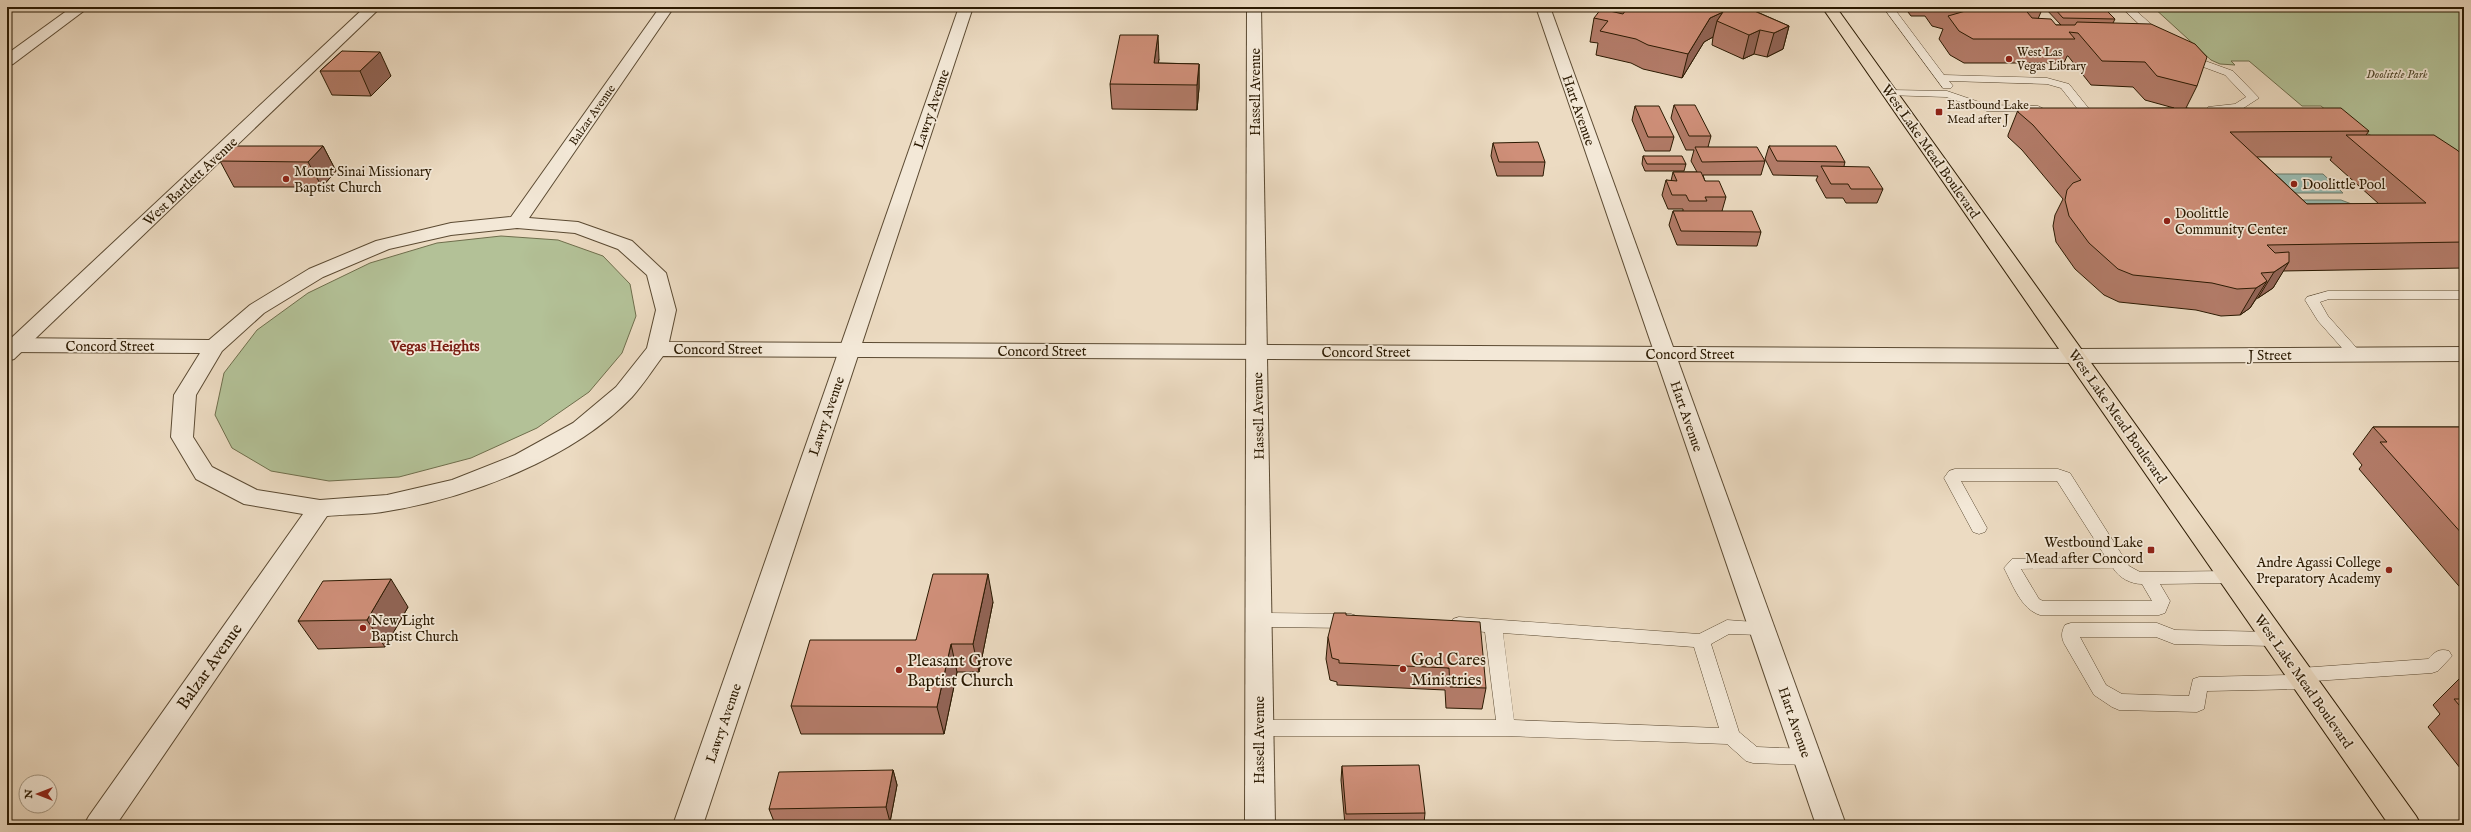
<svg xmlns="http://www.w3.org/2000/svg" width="2471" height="832" viewBox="0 0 2471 832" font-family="'IM FELL English',serif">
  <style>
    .green { fill: #b3c197; stroke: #6f6e4c }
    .water { fill: #99bbb1; stroke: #6d7b6b }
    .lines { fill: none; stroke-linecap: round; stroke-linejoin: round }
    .service-casing { stroke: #5b4a32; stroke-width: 1 }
    .minor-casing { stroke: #5b4a32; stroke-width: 2 }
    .tertiary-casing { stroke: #5b4a32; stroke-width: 2 }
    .primary-casing { stroke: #2b1a02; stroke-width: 2 }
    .service { fill: #f3e8d7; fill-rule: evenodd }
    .minor { fill: #f3e8d7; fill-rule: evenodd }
    .tertiary { fill: #f3e8d7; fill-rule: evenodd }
    .primary { fill: #ecdbc2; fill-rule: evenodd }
    .wall { fill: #b27b68; stroke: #2b1a02; fill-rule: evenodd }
    .shaded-wall { fill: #916455; stroke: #2b1a02 }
    .building { fill: #cf8f79; stroke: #2b1a02 }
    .poi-dot { fill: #8f2418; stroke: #f3e8d7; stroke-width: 1.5 }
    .labels { text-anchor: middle; stroke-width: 3.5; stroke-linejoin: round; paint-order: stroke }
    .far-poi-label { font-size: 12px; fill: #2b1a02; stroke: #f3e8d7; text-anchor: start }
    .far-park-label { font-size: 12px; font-style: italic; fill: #544c2f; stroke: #f3e8d7 }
    .far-street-label { font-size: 12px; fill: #2b1a02; stroke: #f3e8d7 }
    .street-label { font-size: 14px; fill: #2b1a02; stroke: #f3e8d7 }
    .poi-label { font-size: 14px; fill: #2b1a02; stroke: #f3e8d7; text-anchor: start }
    .neighbourhood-label { font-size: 15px; font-weight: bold; fill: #7a1f14; stroke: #f3e8d7 }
    .near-poi-label { font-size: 17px; fill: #2b1a02; stroke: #f3e8d7; text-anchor: start }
    .near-street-label { font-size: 17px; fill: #2b1a02; stroke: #f3e8d7 }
  </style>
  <rect width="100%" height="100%" fill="#ecdbc2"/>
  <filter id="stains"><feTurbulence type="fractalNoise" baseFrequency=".005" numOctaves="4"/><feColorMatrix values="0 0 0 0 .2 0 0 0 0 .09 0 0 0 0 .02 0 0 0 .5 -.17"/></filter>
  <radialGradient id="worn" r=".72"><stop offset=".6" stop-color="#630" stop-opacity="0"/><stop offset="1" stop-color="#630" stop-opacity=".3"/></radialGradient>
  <g class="green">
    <polygon points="2153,7 2464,7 2464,182 2344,122 2340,122 2321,106 2302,106 2249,61 2231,61 2235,65 2220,64 2211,60"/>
    <polygon points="501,236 558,240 603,256 630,284 636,316 622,353 589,392 537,428 471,458 399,477 329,481 271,471 232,448 215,415 224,373 257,330 308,293 370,263 437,243"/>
  </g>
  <polygon class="water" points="2275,174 2323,174 2343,193 2293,193 2298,200 2341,200 2357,206 2301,220"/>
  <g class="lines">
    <defs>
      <g id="service">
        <polygon points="1883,7 1893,7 1944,75 2047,78 2069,84 2090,110 2088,112 2080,112 2061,88 2047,84 1949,81 1953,86 1951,88 1943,88"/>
        <polygon points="2121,7 2132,7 2163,35 2163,39 2155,39"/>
        <polygon points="2186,54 2233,71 2259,98 2242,109 2208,111 2208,107 2235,104 2246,97 2225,75 2182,59 2182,55"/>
        <polygon points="1890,90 1947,91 1988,105 2038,106 2044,109 2038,112 1987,111 1946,97 1886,95 1886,91"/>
        <polygon points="2328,291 2464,291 2464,299 2329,299 2320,302 2328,316 2362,354 2355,359 2350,357 2318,321 2305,300 2307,297"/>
        <path d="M1955,469h103l12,4 59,93 11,6 91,-1 6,1 2,5 -2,5 -6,1 -71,1 10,17 -5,12 -6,2h-119c-19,-6 -27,-30 -36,-47l8,-9 93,-3 -48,-75h-96l26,47 -2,4 -6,2 -6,-2 -29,-54 5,-7zM2113,568c6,10 18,16 29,16l10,17h-109l-4,-2 -18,-30z"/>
        <polygon points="1260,613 1351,614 1357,616 1360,621 1357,626 1351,628 1260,627 1254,625 1251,620 1254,615"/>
        <path d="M1459,617l240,17 28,-14 41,3 3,5 -3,5 -6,2 -33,-1 -18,10 28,88 18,15 50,2 7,2 3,6 -3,6 -7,2 -54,-2 -7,-2 -19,-17 -221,-8h-247l-7,-2 -2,-6 2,-6 7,-2h237l-11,-88 -32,-3 -3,-5 3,-5zM1503,633l191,14 25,81 -205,-8z"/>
        <path d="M2071,623h86l18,7 99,2 6,2 3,5 -3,5 -6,2 -100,-2 -18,-7h-76l26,48 16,9 67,2 4,-17 6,-2 92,-2 3,-5 6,-2 128,-9c7,-7 11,-11 21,-8l3,5 -14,15 -6,2 -118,8 -3,6 -6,2 -98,2 -3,18 -7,3 -78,-2 -7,-3 -18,-12 -29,-50c-4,-7 -4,-13 0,-20z"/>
      </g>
      <g id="minor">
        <polygon points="72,7 89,7 13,64 7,66 7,54"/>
        <polygon points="365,7 381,7 14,359 7,361 7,342"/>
        <polygon points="959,7 973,7 703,825 673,825"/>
        <polygon points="1247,7 1261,7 1275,825 1245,825"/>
        <polygon points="1536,7 1550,7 1846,825 1816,825"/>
      </g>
      <path id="tertiary" d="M660,7h14l-145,211 49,4 54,19 34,32 10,37 -7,32 1406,7 389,-2v14l-389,2 -1412,-7c-10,13 -20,29 -31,41 -58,61 -163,101 -244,114 -20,4 -41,3 -61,5l-211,309h-32l5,-9 214,-302 -59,-10 -48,-25 -25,-42 3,-42 26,-42 -193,-1v-14l202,2 41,-35 59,-36 67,-28 75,-18 60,-6zM517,228l58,5 43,16 29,26 9,35 -9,38 -31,39 -43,36 -58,32 -63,25 -65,15 -67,5 -63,-10 -45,-23 -19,-30 3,-42 26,-44 42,-38 59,-36 66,-28 62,-14z"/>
      <polygon id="primary" points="1822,7 1836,7 2416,816 2421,825 2389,825"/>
    </defs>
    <use href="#service" class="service-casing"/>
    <use href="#minor" class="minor-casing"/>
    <use href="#tertiary" class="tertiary-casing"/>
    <use href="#primary" class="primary-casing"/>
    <use href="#service" class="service"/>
    <use href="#minor" class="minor"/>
    <use href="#tertiary" class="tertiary"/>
    <use href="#primary" class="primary"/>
  </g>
  <g class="wall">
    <polygon points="1608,7 1756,7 1755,11 1789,26 1783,49 1767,57 1754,54 1743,59 1712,45 1713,37 1704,42 1682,78 1643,69 1631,63 1596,55 1598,43 1590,42 1594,18 1607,11"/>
    <path d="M1906,7h137l-5,12 18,6h5l-17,-18h59l12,12 -2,4 84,63 -11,22 183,23 -3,4 98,21v112l-181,3 -10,17 -15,10 -2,1 -6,9 -10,7 -19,1 -25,-6 -77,-8 -15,-7 -29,-26 -19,-27 -3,-16 2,-11 8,-16 -41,-49 -14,-13v-2l10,-25 156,-2 -29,-8 -12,-13 -42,-2 -23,-29h-1l-3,7h-100l-14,-8 -11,-16 4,-10 -11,-3 -7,-10h-14l-6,-8zM2257,157h75l-2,3 49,44h-72z"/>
    <polygon points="342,51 391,76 371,96 332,95 320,71"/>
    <polygon points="1159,59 1158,63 1199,64 1199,88 1197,110 1112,109 1110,84"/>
    <polygon points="1674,105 1711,136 1708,147 1765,161 1761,175 1703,175 1705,181 1726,197 1722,211 1761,232 1757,246 1677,245 1669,225 1673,211 1683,211 1683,209 1668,209 1662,195 1666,180 1671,181 1673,172 1697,172 1691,161 1694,150 1686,150 1671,118"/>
    <polygon points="1635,106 1674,137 1670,151 1645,151 1632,120"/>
    <polygon points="1493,143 1545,162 1543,176 1497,176 1491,156"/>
    <polygon points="323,146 336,171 322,187 234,187 220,161"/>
    <polygon points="1769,146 1845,162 1844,166 1883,189 1877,203 1846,203 1843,198 1826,198 1816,180 1818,176 1773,175 1765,159"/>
    <polygon points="1643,156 1686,164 1684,171 1645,171 1642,164"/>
    <polygon points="2373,427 2464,427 2464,592 2359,469 2362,465 2353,454"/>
    <polygon points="993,602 979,672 957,672 944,734 801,734 791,706 916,640"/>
    <polygon points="408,607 385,647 318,649 298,621"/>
    <polygon points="1346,615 1486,688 1482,709 1446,708 1445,690 1337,685 1337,682 1330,680 1326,659 1328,637"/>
    <polygon points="2460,678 2464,678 2464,773 2428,727 2440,714 2433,705"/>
    <polygon points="1342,766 1425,813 1424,823 1427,825 1345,825 1341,780"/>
    <polygon points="893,770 897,785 890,822 775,824 769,809"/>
  </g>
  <g class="shaded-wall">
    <polygon points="1754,7 1756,7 1751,25 1752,10"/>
    <polygon points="1723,12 1717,21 1713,37 1704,42 1682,78 1688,54 1710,18"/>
    <polygon points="1789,26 1783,49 1767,57 1774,33"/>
    <polygon points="1760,30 1754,54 1743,59 1749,35"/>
    <polygon points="1158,35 1159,59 1155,85 1154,63"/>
    <polygon points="380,52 391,76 371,96 360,71"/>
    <polygon points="1199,64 1199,88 1197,110 1197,85"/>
    <polygon points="323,146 336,171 322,187 308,162"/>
    <polygon points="2289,262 2273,288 2258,298 2274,272"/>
    <polygon points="2267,281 2250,308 2240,315 2256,288"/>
    <polygon points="988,574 993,602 979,672 973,644"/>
    <polygon points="391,579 408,607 385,647 367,620"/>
    <polygon points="951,644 957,672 944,734 937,707"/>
    <polygon points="893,770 897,785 890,822 886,807"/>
  </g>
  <g class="building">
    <polygon points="1628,7 1754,7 1752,10 1789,26 1774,33 1760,30 1749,35 1717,21 1723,12 1710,18 1688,54 1648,45 1636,39 1600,31 1608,21 1594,18 1601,9 1623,14"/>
    <polygon points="1958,7 2023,7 2032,18 2051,19 2056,25 2075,25 2077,22 2151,24 2195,44 2207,57 2197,86 2157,76 2145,62 2102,61 2078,33 2069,32 2075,39 1973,39 1959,31 1948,16 1969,10"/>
    <polygon points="2053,7 2103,7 2115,19 2063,18"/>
    <polygon points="1120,35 1158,35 1154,63 1199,64 1197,85 1110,84"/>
    <polygon points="342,51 380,52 360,71 320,71"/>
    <polygon points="1674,105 1695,105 1711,136 1689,136"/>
    <polygon points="1635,106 1659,106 1674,137 1648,137"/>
    <polygon points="2019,108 2341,108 2369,131 2230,132 2307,204 2426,203 2346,135 2434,135 2457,150 2464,156 2464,242 2267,245 2275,253 2289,252 2289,262 2274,272 2261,273 2267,281 2256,288 2237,289 2212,283 2133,275 2118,269 2089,243 2069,216 2065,200 2067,190 2073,183 2081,180 2033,125 2018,112 2018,110"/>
    <polygon points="1538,142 1545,162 1499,162 1493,143"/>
    <polygon points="236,146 323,146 308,162 220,161"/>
    <polygon points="1769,146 1836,146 1845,162 1777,161"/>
    <polygon points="1695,147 1757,147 1765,161 1702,162"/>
    <polygon points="1643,156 1682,156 1686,164 1647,164"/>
    <polygon points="1821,166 1869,167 1883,189 1851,189 1848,184 1831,184"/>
    <polygon points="1673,172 1701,172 1705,181 1719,181 1726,197 1705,197 1707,201 1689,201 1686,195 1672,195 1666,180 1677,181"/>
    <polygon points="1673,211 1752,211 1761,232 1681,231"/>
    <polygon points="2373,427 2464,427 2464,536 2380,442 2387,442"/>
    <polygon points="933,574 988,574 973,644 951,644 937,707 791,706 810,640 916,640"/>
    <polygon points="391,579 367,620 298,621 323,581"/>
    <polygon points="1334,613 1346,613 1346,615 1480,622 1486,688 1450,687 1449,668 1339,663 1339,660 1332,658 1328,637"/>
    <polygon points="2460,678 2464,678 2464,683"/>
    <polygon points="2454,699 2464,699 2464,711"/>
    <polygon points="1419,765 1425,813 1346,814 1342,766"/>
    <polygon points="893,770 886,807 769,809 779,772"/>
    <polygon points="1427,823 1427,825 1345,825 1345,824"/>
  </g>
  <g class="poi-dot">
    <circle cx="2009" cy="59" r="4"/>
    <rect x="1935" y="108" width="8" height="8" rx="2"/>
    <circle cx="286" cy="179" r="4"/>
    <circle cx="2294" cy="184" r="4"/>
    <circle cx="2167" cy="221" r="4"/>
    <rect x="2147" y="546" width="8" height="8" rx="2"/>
    <circle cx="2389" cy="570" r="4"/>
    <circle cx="363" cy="628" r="4"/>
    <circle cx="1403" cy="669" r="4"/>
    <circle cx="899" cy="670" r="4"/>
  </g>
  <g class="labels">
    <g class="far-poi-label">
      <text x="2017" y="56">West Las<tspan x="2017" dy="14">Vegas Library</tspan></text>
      <text x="1947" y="109">Eastbound Lake<tspan x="1947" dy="14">Mead after J</tspan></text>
    </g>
    <g class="far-park-label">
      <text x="2397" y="78">Doolittle Park</text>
    </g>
    <g class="far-street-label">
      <text transform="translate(592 115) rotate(-55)" y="4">Balzar Avenue</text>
    </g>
    <g class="street-label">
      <text transform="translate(1255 92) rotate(-90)" y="5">Hassell Avenue</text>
      <text transform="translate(931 109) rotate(-71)" y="5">Lawry Avenue</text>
      <text transform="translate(1579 110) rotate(71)" y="5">Hart Avenue</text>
      <text transform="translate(1931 151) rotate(55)" y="5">West Lake Mead Boulevard</text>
      <text transform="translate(190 181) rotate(-43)" y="5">West Bartlett Avenue</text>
      <text x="110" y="351">Concord Street</text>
      <text x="718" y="354">Concord Street</text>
      <text x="1042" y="356">Concord Street</text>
      <text x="1366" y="357">Concord Street</text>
      <text x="1690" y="359">Concord Street</text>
      <text x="2270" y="360">J Street</text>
      <text transform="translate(826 416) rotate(-71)" y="5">Lawry Avenue</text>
      <text transform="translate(1258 416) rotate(-91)" y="5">Hassell Avenue</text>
      <text transform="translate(1687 416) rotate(71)" y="5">Hart Avenue</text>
      <text transform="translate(2118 416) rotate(55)" y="5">West Lake Mead Boulevard</text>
      <text transform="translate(2304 681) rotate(55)" y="5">West Lake Mead Boulevard</text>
      <text transform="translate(1795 722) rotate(71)" y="5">Hart Avenue</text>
      <text transform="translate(723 723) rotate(-71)" y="5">Lawry Avenue</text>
      <text transform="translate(1259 740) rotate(-90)" y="5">Hassell Avenue</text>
    </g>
    <g class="poi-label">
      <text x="294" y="176">Mount Sinai Missionary<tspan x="294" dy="16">Baptist Church</tspan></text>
      <text x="2302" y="189">Doolittle Pool</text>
      <text x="2175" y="218">Doolittle<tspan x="2175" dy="16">Community Center</tspan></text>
      <text x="2143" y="547" text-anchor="end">Westbound Lake<tspan x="2143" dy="16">Mead after Concord</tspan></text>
      <text x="2381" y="567" text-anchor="end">Andre Agassi College<tspan x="2381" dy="16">Preparatory Academy</tspan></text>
      <text x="371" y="625">New Light<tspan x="371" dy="16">Baptist Church</tspan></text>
    </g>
    <g class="neighbourhood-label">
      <text x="435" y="351">Vegas Heights</text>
    </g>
    <g class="near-poi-label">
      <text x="1411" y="665">God Cares<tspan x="1411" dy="20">Ministries</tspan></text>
      <text x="907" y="666">Pleasant Grove<tspan x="907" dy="20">Baptist Church</tspan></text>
    </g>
    <g class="near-street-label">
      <text transform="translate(209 666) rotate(-55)" y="6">Balzar Avenue</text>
    </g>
  </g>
  <rect width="2471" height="832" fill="none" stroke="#ecdbc2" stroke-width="24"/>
  <rect x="8" y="8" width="2455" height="816" fill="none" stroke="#2b1a02" stroke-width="2"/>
  <rect x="12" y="12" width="2447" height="808" fill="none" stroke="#2b1a02"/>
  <g transform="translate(38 794) rotate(270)"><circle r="19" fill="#f3e8d7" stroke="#a39682"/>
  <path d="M0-3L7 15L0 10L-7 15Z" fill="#8f2418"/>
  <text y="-6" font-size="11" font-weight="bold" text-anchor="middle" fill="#2b1a02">N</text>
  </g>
  <rect width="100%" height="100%" filter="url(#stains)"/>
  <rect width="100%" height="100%" fill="url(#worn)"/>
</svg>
